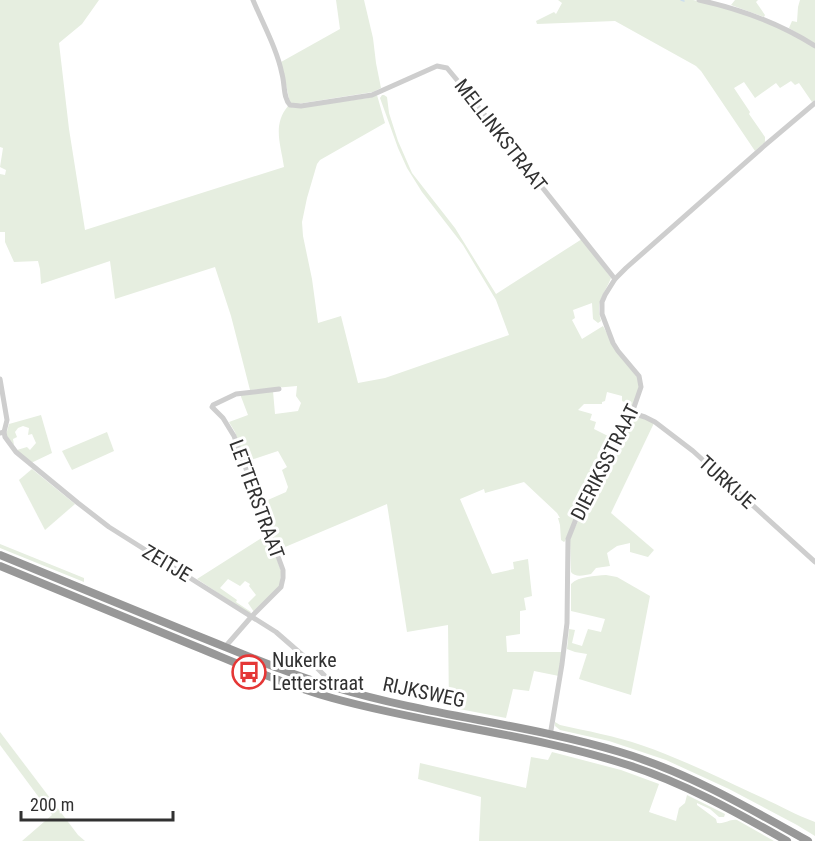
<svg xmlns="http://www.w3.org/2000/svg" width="815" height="841" viewBox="0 0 815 841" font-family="'Roboto Condensed',sans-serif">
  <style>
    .green { fill: #e6eee0 }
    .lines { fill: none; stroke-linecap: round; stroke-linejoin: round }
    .stream { stroke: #cddeed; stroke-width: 1.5 }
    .minor { stroke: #cecece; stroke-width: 5 }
    .highway { stroke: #989898; stroke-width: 8 }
    .labels { text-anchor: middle; stroke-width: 6; stroke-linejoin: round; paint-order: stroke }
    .street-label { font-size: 20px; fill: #313131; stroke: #fff }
    .poi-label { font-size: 20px; fill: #313131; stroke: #fff; text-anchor: start }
  </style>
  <rect width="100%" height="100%" fill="#fff"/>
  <g class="green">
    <path d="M0,0h99l-17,24 -23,19 10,86 16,101 199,-63c-3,-22 -12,-42 4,-61l7,2 73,-10 9,-3 8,28 -65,37 -3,4 -10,34 -5,24 1,14 9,43 6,44 23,-7 17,67 27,-5 124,-43 -13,-35 -33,-55 -41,-53 -15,-24 -9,-20 -18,-50 2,-3h2l3,2 2,16 9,28 14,32 43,55 41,66 86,-55 29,39c-7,18 -16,22 -10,43l-3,2 -5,-4 -1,-16 -19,7 2,8 -3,2 10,19 21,-13 9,17 24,31 4,14 -7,18 -11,-5v-5l-15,-4 -2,9 -3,1v2h-18l-6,6 14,4 -2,6 6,2 -2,7 22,11 -42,79 -9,22 -1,1 -3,-2 -1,-15 -2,-7h2l-3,-5 -33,-31 -39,11 -1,-4 -24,10 32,75 22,-5 -1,-7 15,-3 4,37 -8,2 2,12 -6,1v23l-14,2 1,16h55l-3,24 -25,-5 -5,20 -16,-2 -7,29 -57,-11 -1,-82 -41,7 -20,-128 -109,46 -17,-47 25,-11 2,-5 -6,-17 5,-3 -9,-16 -33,11 -10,-30 -6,-10 19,-7 -8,-21 33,-3 2,23 23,-3 3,-8 -5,-7 1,-10 -47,4 -19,-74 -16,-49 -100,32 -5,-38 -69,23 -1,-15 -2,-8 -24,1 -9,-20v-10h-5v-58l5,1 1,-5 -6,-3 3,-19 -3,-1z"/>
    <polygon points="336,0 364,0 373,38 376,63 381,88 373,92 297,104 290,103 281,62 340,29"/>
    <polygon points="558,0 693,0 729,8 779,27 815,47 815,100 812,102 799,83 795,85 791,81 780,88 776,83 755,98 744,82 734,88 750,112 749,114 765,137 765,142 755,151 701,71 696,66 615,21 537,24 536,21 554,12 556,14 562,3"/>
    <polygon points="735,0 758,0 756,2 765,15 764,17 731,5"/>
    <polygon points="800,0 815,0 815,44 789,28 792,21 797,22 798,7"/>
    <polygon points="41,415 52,453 31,463 17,450 27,447 30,450 36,443 32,434 28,435 29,428 23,426 18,428 15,432 17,437 13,439 14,445 6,435 9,424"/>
    <path d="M634,417h6l14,6 -43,90 43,37 -6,7 -18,-5v-9l-13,3 -10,7 3,13 -14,2 -5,6c-6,1 -16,4 -20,-2l-1,-34 9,-19z"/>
    <polygon points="107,432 114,451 72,470 62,451"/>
    <polygon points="32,469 75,504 45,530 19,480"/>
    <polygon points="268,534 281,571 280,586 254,612 248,603 256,595 249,586 250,584 245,581 240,586 228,579 220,588 237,600 236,602 251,612 250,614 197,579"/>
    <polygon points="0,544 84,578 84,582 0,548"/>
    <path d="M606,575l11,2 33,19 -19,99 -52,-16 8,-25 -12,-2 -8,-3 2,-20 6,1 -3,13 10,3 6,-17 13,3 4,-13 -34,-8v-27c8,-8 24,-8 35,-9z"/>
    <path d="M555,722l5,3c27,6 55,11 81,20 38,13 75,31 111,48 21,9 41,21 63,29v14l-18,-11 -68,-36 -63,-29 -57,-19 -49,-11 -5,-4z"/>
    <polygon points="0,732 78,835 85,841 22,841 52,815 0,745"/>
    <path d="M552,752l69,18 38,14 -10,28 27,9 3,-13 6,-5 2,-8 38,19 -1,3h-5l-9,-8 -13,-6v2l19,14 1,4c9,1 12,-4 20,-3l37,21h-295l2,-44 -63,-18 2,-16 106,25 5,-31 17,3z"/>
  </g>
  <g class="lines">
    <polyline class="stream" points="681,0 684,1"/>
    <g class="minor">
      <path d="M253,0c10,24 24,49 29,74 3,10 1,24 8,31l11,1 71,-11 65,-29 10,2 10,12 158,199"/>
      <path d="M699,0c41,9 80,23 116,46"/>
      <polyline points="0,379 7,420 4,432 0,433"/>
      <polyline points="632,413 645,417 655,422 693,451 815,562"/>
      <polyline points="4,432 5,437 16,452 78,503 109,527 276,632 315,666 336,687"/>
      <polyline points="225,647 252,616 281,587 283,578 283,570 234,436 223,418 212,407 213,405 236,394 279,389"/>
      <polyline points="550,736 562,664 567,623 568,539 576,519 612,454 632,413 641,387 639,376 618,351 613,343 602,314 602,302 605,295 615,279 626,268 763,147 815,103"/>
    </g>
    <g class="highway">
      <path d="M0,555c64,26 129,53 193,79 48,19 95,40 144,54 93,28 190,36 283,64 67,20 127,55 188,89"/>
      <path d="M0,566c66,27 131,54 197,81 44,18 89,38 135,51 97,27 200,36 296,67 56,18 108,47 159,76"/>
    </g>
  </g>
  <defs>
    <symbol id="bus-ring" viewBox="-11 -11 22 22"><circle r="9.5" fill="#fff" stroke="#e53736" stroke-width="1.5"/><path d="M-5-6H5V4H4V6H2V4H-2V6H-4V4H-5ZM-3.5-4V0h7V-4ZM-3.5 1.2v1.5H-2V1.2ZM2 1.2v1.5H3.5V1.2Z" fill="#e53736"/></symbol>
  </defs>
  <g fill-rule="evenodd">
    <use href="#bus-ring" x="230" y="653" width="38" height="38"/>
  </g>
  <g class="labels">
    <g class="street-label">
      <text transform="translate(501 135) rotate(52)" y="7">MELLINKSTRAAT</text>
      <text transform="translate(605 462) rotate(-63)" y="7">DIERIKSSTRAAT</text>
      <text transform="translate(727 482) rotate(42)" y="7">TURKIJE</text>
      <text transform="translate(257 499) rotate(70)" y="7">LETTERSTRAAT</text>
      <text transform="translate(167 563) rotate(31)" y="7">ZEITJE</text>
      <text transform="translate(424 692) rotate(12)" y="7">RIJKSWEG</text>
    </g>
    <g class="poi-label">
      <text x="272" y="667">Nukerke<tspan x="272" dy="23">Letterstraat</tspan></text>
    </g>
  </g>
  <path d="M21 811v9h152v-9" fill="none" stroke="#313131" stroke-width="3"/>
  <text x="30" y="811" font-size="18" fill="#313131" stroke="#ffffff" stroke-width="4.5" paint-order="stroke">200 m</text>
</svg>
